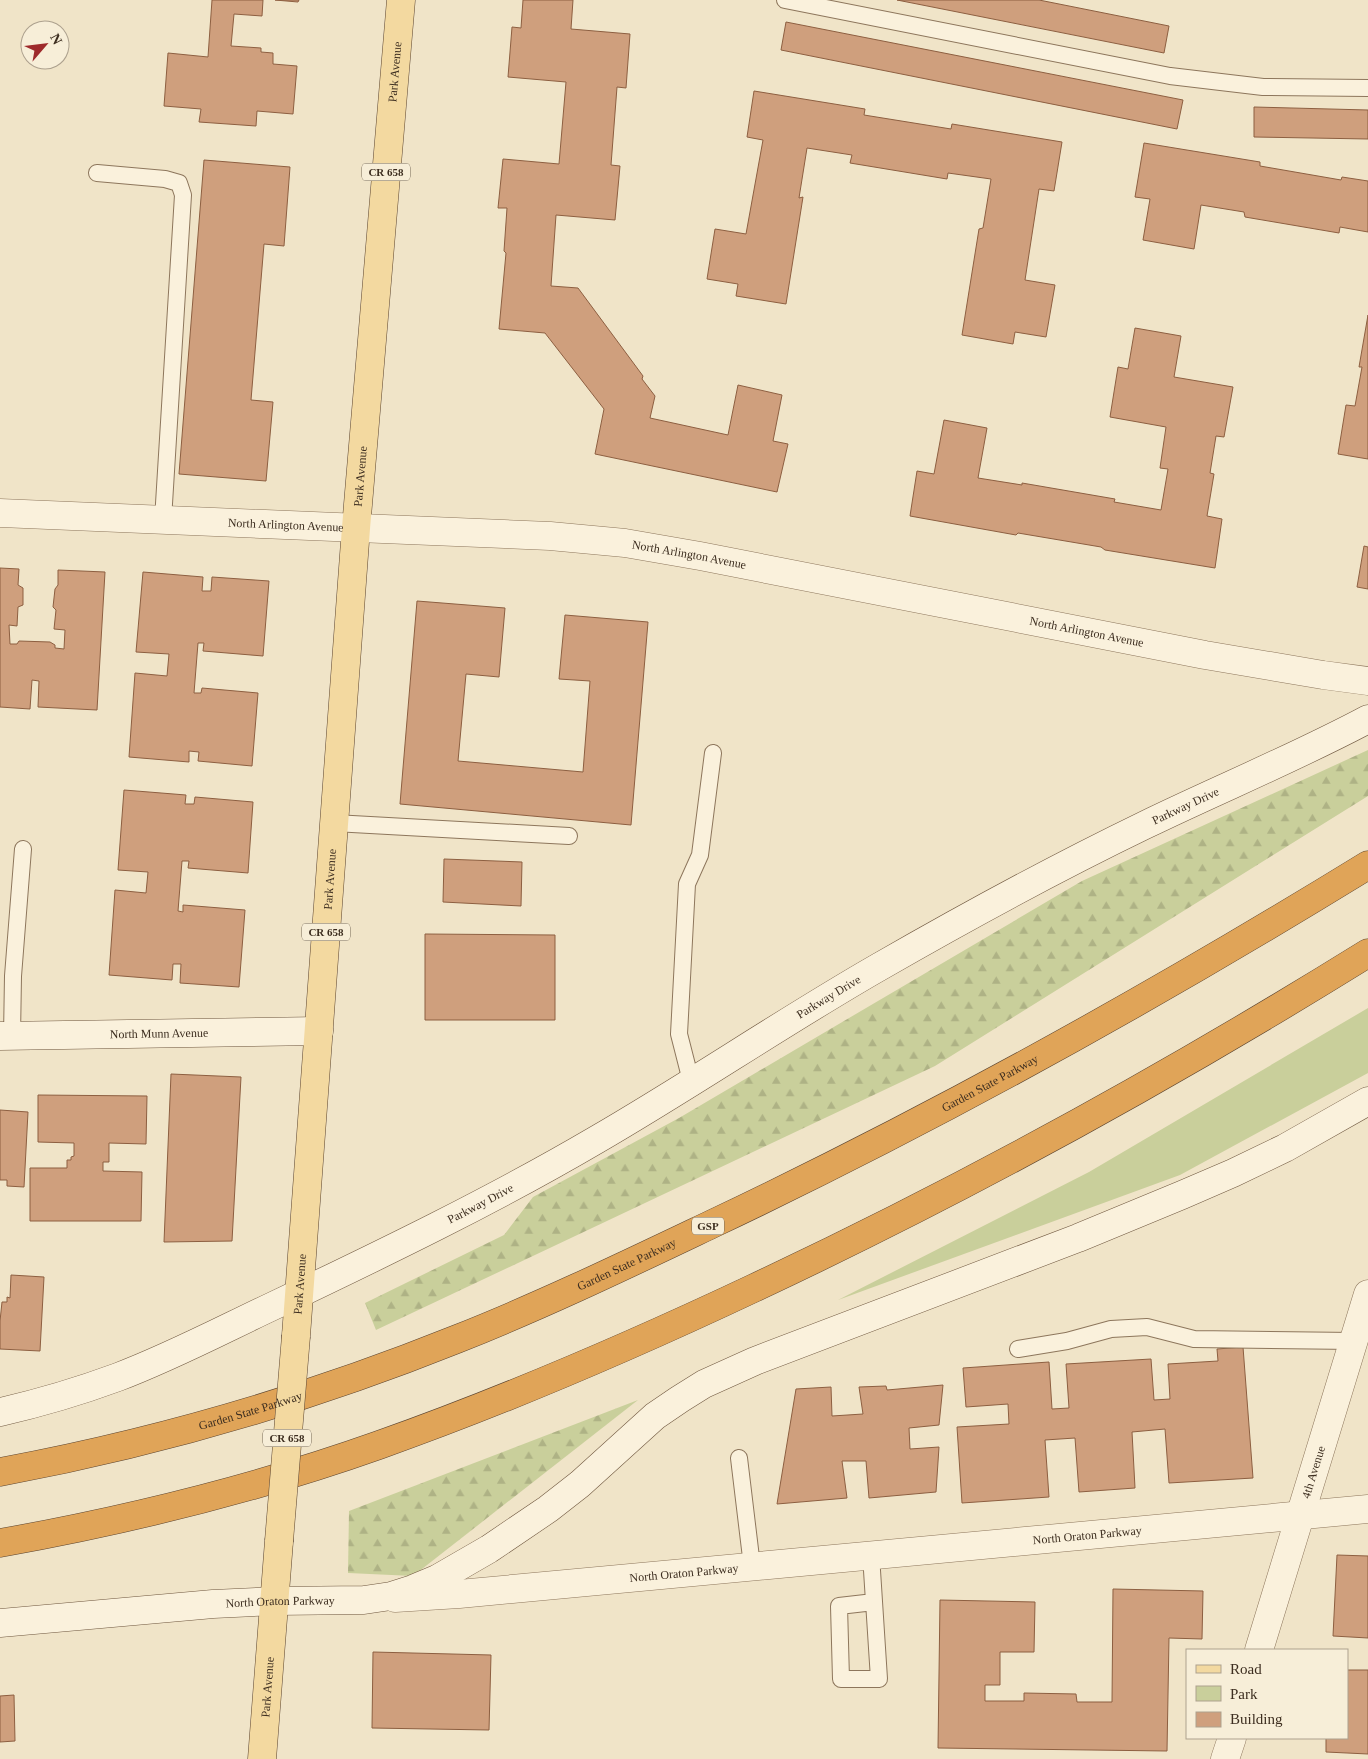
<svg xmlns="http://www.w3.org/2000/svg" width="1368" height="1759" viewBox="0 0 1368 1759" font-family="'Times New Roman',serif">
  <style>
    .green { fill: #c9cf9b }
    .forest { fill: url(#forest-firs) }
    .building { fill: #cf9f7d; stroke: #8d5f41 }
    .lines { fill: none; stroke-linecap: round; stroke-linejoin: round }
    .service-casing { stroke: #8d765c; stroke-width: 18 }
    .minor-casing { stroke: #8d765c; stroke-width: 29 }
    .tertiary-casing { stroke: #8d765c; stroke-width: 29 }
    .secondary-casing { stroke: #6f573f; stroke-width: 29 }
    .primary-casing { stroke: #5b4430; stroke-width: 29 }
    .motorway-casing { stroke: #5b4430; stroke-width: 29 }
    .service { stroke: #faf1dc; stroke-width: 16 }
    .minor { stroke: #faf1dc; stroke-width: 28 }
    .tertiary { stroke: #faf1dc; stroke-width: 28 }
    .secondary { stroke: #faf1dc; stroke-width: 28 }
    .primary { stroke: #f3d9a0; stroke-width: 28 }
    .motorway { stroke: #e0a458; stroke-width: 28 }
    .primary-bridge-casing { stroke: #5b4430; stroke-width: 29; stroke-linecap: butt }
    .primary-bridge { stroke: #f3d9a0; stroke-width: 28 }
    .labels { text-anchor: middle; stroke-width: 4; stroke-linejoin: round; paint-order: stroke }
    .shield { fill: #f7eed8; stroke: #756857; stroke-width: 1 }
    .shield-label { font-size: 11px; font-weight: bold; fill: #3d2e20 }
    .street-label { font-size: 12px; fill: #3d2e20; stroke: #f7eed8 }
  </style>
  <defs>
    <pattern id="forest-firs" width="22" height="20" patternUnits="userSpaceOnUse" patternTransform="scale(1.25)"><rect width="22" height="20" fill="#c9cf9b"/><path d="M5 1l3.5 6h-7zM16 11l3.5 6h-7z" fill="#aeb285"/></pattern>
  </defs>
  <rect width="100%" height="100%" fill="#f0e4c8"/>
  <polygon class="green" points="1368,1008 1368,1073 1180,1175 838,1300 1089,1172"/>
  <g class="forest">
    <polygon points="1368,750 1368,796 935,1066 376,1330 365,1303 504,1235 533,1197 679,1118 1082,881"/>
    <polygon points="638,1400 413,1576 348,1573 349,1511"/>
  </g>
  <g class="building">
    <polygon points="212,0 263,0 262,16 234,14 231,46 261,48 261,52 273,53 273,64 297,66 293,114 257,111 256,126 199,122 201,109 164,106 168,53 208,57"/>
    <polygon points="275,0 299,0 298,2"/>
    <polygon points="523,0 573,0 571,29 630,34 626,88 617,87 611,165 620,166 615,220 556,215 551,286 578,288 643,376 642,379 655,396 650,418 728,435 738,385 782,395 773,441 788,444 777,492 595,454 604,409 545,333 499,329 506,253 504,251 507,208 498,208 503,159 559,164 566,82 508,77 512,27 521,28"/>
    <polygon points="897,0 1039,0 1169,26 1164,53"/>
    <polygon points="786,22 1183,100 1177,129 781,50"/>
    <polygon points="754,91 865,109 864,115 951,129 952,124 1062,142 1054,191 1039,189 1025,280 1055,285 1046,337 1015,332 1013,344 962,335 979,229 983,228 991,179 948,173 947,179 850,163 852,155 807,148 799,198 803,197 786,304 736,296 738,284 707,279 715,229 746,234 763,140 747,137"/>
    <polygon points="1254,107 1368,110 1368,139 1254,137"/>
    <polygon points="1144,143 1260,162 1260,166 1341,180 1342,177 1368,181 1368,232 1340,227 1339,233 1245,217 1244,212 1201,205 1194,249 1143,240 1150,199 1135,197"/>
    <polygon points="204,160 290,167 284,246 264,244 251,400 273,402 266,481 179,474"/>
    <polygon points="1368,315 1368,459 1338,454 1346,405 1355,406 1362,367 1359,367"/>
    <polygon points="1135,328 1181,336 1174,377 1233,387 1224,437 1216,436 1210,473 1214,474 1207,516 1222,519 1215,568 1105,550 1101,547 1018,533 1016,535 910,516 917,471 934,474 944,420 987,428 978,478 1022,485 1022,483 1115,499 1114,502 1161,510 1168,469 1160,468 1166,427 1110,417 1118,367 1128,369"/>
    <polygon points="1364,546 1368,547 1368,589 1357,587"/>
    <polygon points="0,568 19,569 18,585 23,588 23,605 18,607 17,626 9,625 10,644 17,644 19,641 50,642 55,645 55,648 64,649 65,630 54,629 56,610 53,607 55,589 58,585 58,570 105,572 97,710 38,707 39,681 32,680 30,709 0,707"/>
    <polygon points="143,572 203,577 202,591 211,591 212,577 269,581 263,656 203,651 204,643 198,643 194,693 201,693 202,688 258,693 252,766 198,761 199,752 189,751 189,762 129,757 135,673 167,676 169,654 136,652"/>
    <polygon points="417,601 505,608 499,677 466,674 458,761 583,772 590,681 559,679 565,615 648,622 631,825 400,804"/>
    <polygon points="124,790 186,795 185,804 194,804 195,797 253,802 248,873 188,868 189,861 182,861 178,911 183,912 183,905 245,910 239,987 180,983 181,964 173,964 172,980 109,975 115,890 146,893 148,872 118,870"/>
    <polygon points="444,859 522,862 521,906 443,902"/>
    <polygon points="425,934 555,935 555,1020 425,1020"/>
    <polygon points="171,1074 241,1077 232,1241 164,1242"/>
    <polygon points="38,1095 147,1096 146,1144 109,1143 109,1162 103,1162 103,1171 142,1172 141,1221 30,1221 30,1168 67,1168 67,1160 71,1160 71,1157 74,1156 74,1143 38,1142"/>
    <polygon points="0,1110 28,1112 24,1187 7,1186 7,1180 0,1180"/>
    <polygon points="11,1275 44,1277 40,1351 0,1349 0,1321 2,1302 7,1302 7,1297 10,1298"/>
    <polygon points="1243,1347 1253,1478 1169,1483 1165,1429 1132,1432 1135,1488 1079,1492 1075,1438 1045,1440 1049,1497 962,1503 957,1427 1009,1424 1008,1404 966,1407 963,1368 1049,1362 1052,1409 1069,1408 1066,1364 1151,1359 1154,1400 1170,1399 1168,1364 1218,1361 1217,1349"/>
    <polygon points="943,1385 939,1425 909,1428 910,1449 939,1447 936,1492 869,1498 866,1461 842,1461 847,1498 777,1504 796,1389 831,1387 832,1416 863,1414 859,1387 886,1386 887,1390"/>
    <polygon points="1337,1555 1368,1556 1368,1638 1333,1636"/>
    <polygon points="1113,1589 1203,1591 1202,1639 1169,1638 1167,1751 938,1748 940,1600 1035,1602 1034,1652 1000,1652 1000,1685 985,1685 985,1701 1024,1701 1024,1693 1076,1694 1077,1702 1112,1702"/>
    <polygon points="373,1652 491,1655 489,1730 372,1728"/>
    <polygon points="1347,1670 1368,1670 1368,1754 1326,1752 1326,1738 1347,1738"/>
    <polygon points="14,1695 15,1741 0,1742 0,1696"/>
  </g>
  <g class="lines">
    <defs>
      <g id="service">
        <polyline points="785,0 1170,76 1263,87 1368,88"/>
        <polyline points="97,173 165,179 179,183 183,195 163,520"/>
        <polyline points="334,823 569,836"/>
        <polyline points="12,1036 13,976 23,849"/>
        <polyline points="691,1081 679,1034 687,884 700,855 713,753"/>
        <polyline points="1018,1349 1067,1341 1111,1329 1147,1327 1194,1339 1354,1341"/>
        <polyline points="739,1458 752,1566"/>
        <polyline points="871,1555 879,1679 841,1679 839,1606 874,1602"/>
      </g>
      <g id="minor">
        <path id="s1" d="M395,1598l64,-4 909,-85"/>
      </g>
      <g id="tertiary">
        <path id="s2" d="M0,513l550,23 75,7 75,13 505,99 118,20 45,6"/>
        <path id="s3" d="M1259,1650l109,-356"/>
        <polyline points="1225,1759 1232,1738"/>
      </g>
      <g id="secondary">
        <path id="s4" d="M0,1036l319,-5"/>
        <path id="s5" d="M0,1412c40,-9 80,-21 118,-35 53,-20 104,-47 155,-71 109,-52 219,-105 323,-166 95,-55 187,-118 283,-173 87,-50 175,-98 266,-142 74,-36 150,-67 223,-106"/>
        <path id="s6" d="M0,1623l213,-19 62,-3 89,-1 27,-4 22,-7 24,-10 52,-30 59,-40 32,-25 75,-68 25,-17 24,-15 51,-23 323,-123 104,-43 51,-22 52,-25 83,-47"/>
      </g>
      <g id="primary">
        <path id="s7" d="M296,1336l60,-808 45,-528"/>
        <path id="s8" d="M262,1759l17,-218"/>
      </g>
      <g id="motorway">
        <path id="s9" d="M0,1472c156,-29 310,-74 457,-133 86,-34 171,-75 255,-115 226,-107 443,-228 656,-359"/>
        <path d="M0,1543c128,-23 255,-54 379,-98 127,-45 252,-99 375,-157 211,-99 416,-212 614,-335"/>
      </g>
    </defs>
    <use href="#service" class="service-casing"/>
    <use href="#minor" class="minor-casing"/>
    <use href="#tertiary" class="tertiary-casing"/>
    <use href="#secondary" class="secondary-casing"/>
    <use href="#primary" class="primary-casing"/>
    <use href="#motorway" class="motorway-casing"/>
    <use href="#service" class="service"/>
    <use href="#minor" class="minor"/>
    <use href="#tertiary" class="tertiary"/>
    <use href="#secondary" class="secondary"/>
    <use href="#primary" class="primary"/>
    <use href="#motorway" class="motorway"/>
    <defs>
      <polyline id="primary-bridge" points="279,1541 296,1336"/>
    </defs>
    <use href="#primary-bridge" class="primary-bridge-casing"/>
    <use href="#primary-bridge" class="primary-bridge"/>
  </g>
  <g class="labels">
    <g class="shield">
      <rect x="362" y="163.5" width="48" height="17" rx="4"/>
      <rect x="302" y="923.5" width="48" height="17" rx="4"/>
      <rect x="692" y="1217.5" width="32" height="17" rx="4"/>
      <rect x="263" y="1429.5" width="48" height="17" rx="4"/>
    </g>
    <g class="shield-label">
      <text x="386" y="176">CR 658</text>
      <text x="326" y="936">CR 658</text>
      <text x="708" y="1230">GSP</text>
      <text x="287" y="1442">CR 658</text>
    </g>
    <g class="street-label">
      <text dy="4" stroke="none"><textPath href="#s7" startOffset="1268">Park Avenue</textPath></text>
      <text dy="4" stroke="none"><textPath href="#s7" startOffset="862">Park Avenue</textPath></text>
      <text dy="4" stroke="none"><textPath href="#s2" startOffset="286">North Arlington Avenue</textPath></text>
      <text dy="4" stroke="none"><textPath href="#s2" startOffset="691">North Arlington Avenue</textPath></text>
      <text dy="4" stroke="none"><textPath href="#s2" startOffset="1096">North Arlington Avenue</textPath></text>
      <text dy="4" stroke="none"><textPath href="#s5" startOffset="1335">Parkway Drive</textPath></text>
      <text dy="4" stroke="none"><textPath href="#s7" startOffset="458">Park Avenue</textPath></text>
      <text dy="4" stroke="none"><textPath href="#s5" startOffset="930">Parkway Drive</textPath></text>
      <text dy="4" stroke="none"><textPath href="#s4" startOffset="159">North Munn Avenue</textPath></text>
      <text dy="4" stroke="none"><textPath href="#s9" startOffset="1068">Garden State Parkway</textPath></text>
      <text dy="4" stroke="none"><textPath href="#s5" startOffset="525">Parkway Drive</textPath></text>
      <text dy="4" stroke="none"><textPath href="#s9" startOffset="662">Garden State Parkway</textPath></text>
      <text dy="4" stroke="none"><textPath href="#s7" startOffset="52">Park Avenue</textPath></text>
      <text dy="4" stroke="none"><textPath href="#s9" startOffset="258">Garden State Parkway</textPath></text>
      <text dy="4" stroke="none"><textPath href="#s3" startOffset="186">4th Avenue</textPath></text>
      <text dy="4" stroke="none"><textPath href="#s1" startOffset="695">North Oraton Parkway</textPath></text>
      <text dy="4" stroke="none"><textPath href="#s1" startOffset="290">North Oraton Parkway</textPath></text>
      <text dy="4" stroke="none"><textPath href="#s6" startOffset="281">North Oraton Parkway</textPath></text>
      <text dy="4" stroke="none"><textPath href="#s8" startOffset="72">Park Avenue</textPath></text>
    </g>
  </g>
  <rect x="1186" y="1649" width="162" height="90" fill="#f7eed8" stroke="#ada18e"/>
  <rect x="1196" y="1665" width="25" height="8" fill="#f3d9a0" stroke="#ada18e"/>
  <text x="1230" y="1674" font-size="15" fill="#3d2e20">Road</text>
  <rect x="1196" y="1686" width="25" height="15" fill="#c9cf9b" stroke="#ada18e"/>
  <text x="1230" y="1699" font-size="15" fill="#3d2e20">Park</text>
  <rect x="1196" y="1712" width="25" height="15" fill="#cf9f7d" stroke="#ada18e"/>
  <text x="1230" y="1724" font-size="15" fill="#3d2e20">Building</text>
  <g transform="translate(45 45) rotate(62)"><circle r="24" fill="#f7eed8" stroke="#ada18e"/>
  <path d="M0-4L9 19L0 12L-9 19Z" fill="#9e2a2b"/>
  <text y="-8" font-size="14" font-weight="bold" text-anchor="middle" fill="#3d2e20">N</text>
  </g>
</svg>
